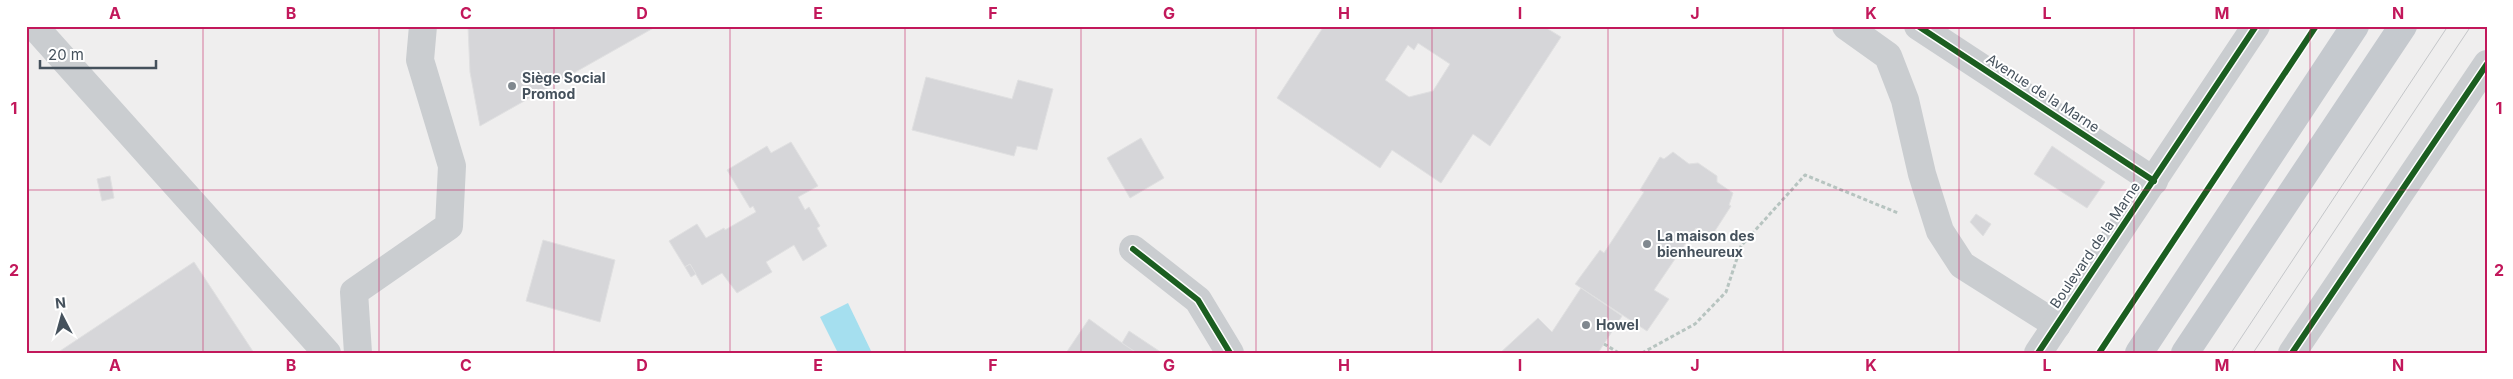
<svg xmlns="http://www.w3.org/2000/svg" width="2513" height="379" viewBox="0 0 2513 379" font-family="Inter,sans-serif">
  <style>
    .water { fill: #a5dfef }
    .building { fill: #d6d6d9; stroke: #e0e0e1; fill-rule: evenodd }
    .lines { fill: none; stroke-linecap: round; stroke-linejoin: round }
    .path { stroke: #b7c4c0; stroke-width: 3; stroke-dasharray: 4 2.5; stroke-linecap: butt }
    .minor { stroke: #cacdd0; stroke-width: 28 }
    .major { stroke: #c5c9ce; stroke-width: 28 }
    .tram { stroke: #c4c6c9; stroke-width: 1 }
    .cycleway-casing { stroke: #fff; stroke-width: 9 }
    .cycleway { stroke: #1b5e20; stroke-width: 6 }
    .grid { fill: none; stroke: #c2185b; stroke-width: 1; stroke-opacity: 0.55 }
    .poi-dot { fill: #80888f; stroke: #fff; stroke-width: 2 }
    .labels { text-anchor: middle; stroke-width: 4; stroke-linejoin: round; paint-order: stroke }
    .poi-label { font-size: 14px; font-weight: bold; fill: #45515c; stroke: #fff; text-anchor: start }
    .street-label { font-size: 14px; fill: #45515c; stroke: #fff }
    .neatline { fill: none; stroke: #c2185b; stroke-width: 2 }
    .grid-label { font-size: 16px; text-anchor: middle; font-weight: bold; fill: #c2185b }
  </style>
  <rect width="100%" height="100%" fill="#efeeee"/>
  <polygon class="water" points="848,303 872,353 838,353 820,317"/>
  <g class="building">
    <polygon points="468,26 657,26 480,126 470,72"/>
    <path d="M1324,26h219l18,11 -71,109 -17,-12 -32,49 -49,-33 -12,18 -103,-70zM1418,43l32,21 -17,27 -24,6 -24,-17 23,-35 6,5z"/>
    <polygon points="926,77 1012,99 1018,80 1053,89 1037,150 1017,146 1014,156 912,130"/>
    <polygon points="1141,138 1164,178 1130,198 1107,158"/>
    <polygon points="791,142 818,186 798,197 805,210 809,207 820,226 817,228 827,246 803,261 794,245 766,262 772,272 737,293 722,273 702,285 690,264 685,267 669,241 697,224 706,238 724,228 725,230 756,212 753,206 750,208 727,170 767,146 771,153"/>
    <polygon points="2052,146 2105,182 2087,208 2034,174"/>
    <polygon points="1673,152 1689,164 1698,163 1717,176 1717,182 1733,193 1729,205 1731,206 1711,237 1696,228 1654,290 1669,299 1647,331 1575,284 1600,250 1604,253 1644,192 1640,190 1660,157 1664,159"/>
    <polygon points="110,176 114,198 102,201 97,179"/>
    <polygon points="1976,214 1991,224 1983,236 1970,222"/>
    <polygon points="543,240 615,260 600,322 526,301"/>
    <polygon points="194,262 254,353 57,353"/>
    <polygon points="690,264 696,274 691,277 685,267"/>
    <polygon points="1581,288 1622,316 1598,353 1500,353 1538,318 1552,332"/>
    <polygon points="1089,319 1122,343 1137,353 1066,353"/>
    <polygon points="1129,331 1162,353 1137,353 1122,343"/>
  </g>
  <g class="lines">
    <g class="path">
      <polyline points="1604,344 1619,353"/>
      <polyline points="1642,353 1695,324 1726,292 1741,246 1805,175 1898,213"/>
    </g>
    <g class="minor">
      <polyline points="34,26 327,353"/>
      <polyline points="1846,26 1888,56 1905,100 1922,174 1940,231 1962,265 2057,325"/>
      <polyline points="1918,26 2154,181"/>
      <polyline points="1133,249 1198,300 1230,353"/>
      <polyline points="358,353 354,292 449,226 452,166 420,60 423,26"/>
      <polyline points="2038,353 2256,26"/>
      <polyline points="2292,353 2487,64"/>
    </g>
    <g class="major">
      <polyline points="2139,353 2355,26"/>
      <polyline points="2185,353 2403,26"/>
    </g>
    <g class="tram">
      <polyline points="2231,353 2448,26"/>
      <polyline points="2253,353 2471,26"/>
    </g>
    <defs>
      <g id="cycleway">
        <polyline points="1918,26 2154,181"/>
        <polyline points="1133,249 1198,300 1230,353"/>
        <polyline points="2038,353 2256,26"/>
        <polyline points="2099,353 2316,26"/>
        <polyline points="2292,353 2487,64"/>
      </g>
    </defs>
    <use href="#cycleway" class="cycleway-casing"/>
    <use href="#cycleway" class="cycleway"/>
  </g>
  <path class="grid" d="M203,26v327M379,26v327M554,26v327M730,26v327M905,26v327M1081,26v327M1256,26v327M1432,26v327M1608,26v327M1783,26v327M1959,26v327M2134,26v327M2310,26v327M26,190h2461"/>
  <g class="poi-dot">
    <circle cx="512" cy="86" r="5"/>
    <circle cx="1647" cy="244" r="5"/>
    <circle cx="1586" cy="325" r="5"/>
  </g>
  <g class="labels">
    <g class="poi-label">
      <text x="522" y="83">Siège Social<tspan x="522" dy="16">Promod</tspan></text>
      <text x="1657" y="241">La maison des<tspan x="1657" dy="16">bienheureux</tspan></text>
      <text x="1596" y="330">Howel</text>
    </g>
    <g class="street-label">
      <text transform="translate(2043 93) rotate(33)" y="5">Avenue de la Marne</text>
      <text transform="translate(2095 245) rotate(-56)" y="5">Boulevard de la Marne</text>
    </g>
  </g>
  <rect width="2513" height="379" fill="none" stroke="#ffffff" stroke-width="55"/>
  <g transform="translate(62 316) rotate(354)" stroke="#ffffff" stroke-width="4" paint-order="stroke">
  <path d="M0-4L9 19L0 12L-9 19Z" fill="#45515c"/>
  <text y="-8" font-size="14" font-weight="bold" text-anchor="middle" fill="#45515c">N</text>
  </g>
  <path d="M40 60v8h116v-8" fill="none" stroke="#45515c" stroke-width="2.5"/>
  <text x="48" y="60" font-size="15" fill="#45515c" stroke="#ffffff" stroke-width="4" paint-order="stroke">20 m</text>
  <rect x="28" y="28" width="2458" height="324" class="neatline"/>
  <g class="grid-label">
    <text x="115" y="19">A</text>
    <text x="291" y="19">B</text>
    <text x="466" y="19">C</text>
    <text x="642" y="19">D</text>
    <text x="818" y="19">E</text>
    <text x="993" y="19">F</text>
    <text x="1169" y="19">G</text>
    <text x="1344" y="19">H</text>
    <text x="1520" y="19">I</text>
    <text x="1695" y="19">J</text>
    <text x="1871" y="19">K</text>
    <text x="2047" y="19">L</text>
    <text x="2222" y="19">M</text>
    <text x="2398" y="19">N</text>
    <text x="14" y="114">1</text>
    <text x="2499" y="114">1</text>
    <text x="14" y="276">2</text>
    <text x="2499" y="276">2</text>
    <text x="115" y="371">A</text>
    <text x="291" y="371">B</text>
    <text x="466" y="371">C</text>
    <text x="642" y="371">D</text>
    <text x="818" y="371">E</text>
    <text x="993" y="371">F</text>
    <text x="1169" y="371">G</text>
    <text x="1344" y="371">H</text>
    <text x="1520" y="371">I</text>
    <text x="1695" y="371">J</text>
    <text x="1871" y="371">K</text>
    <text x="2047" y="371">L</text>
    <text x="2222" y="371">M</text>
    <text x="2398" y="371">N</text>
  </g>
</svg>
